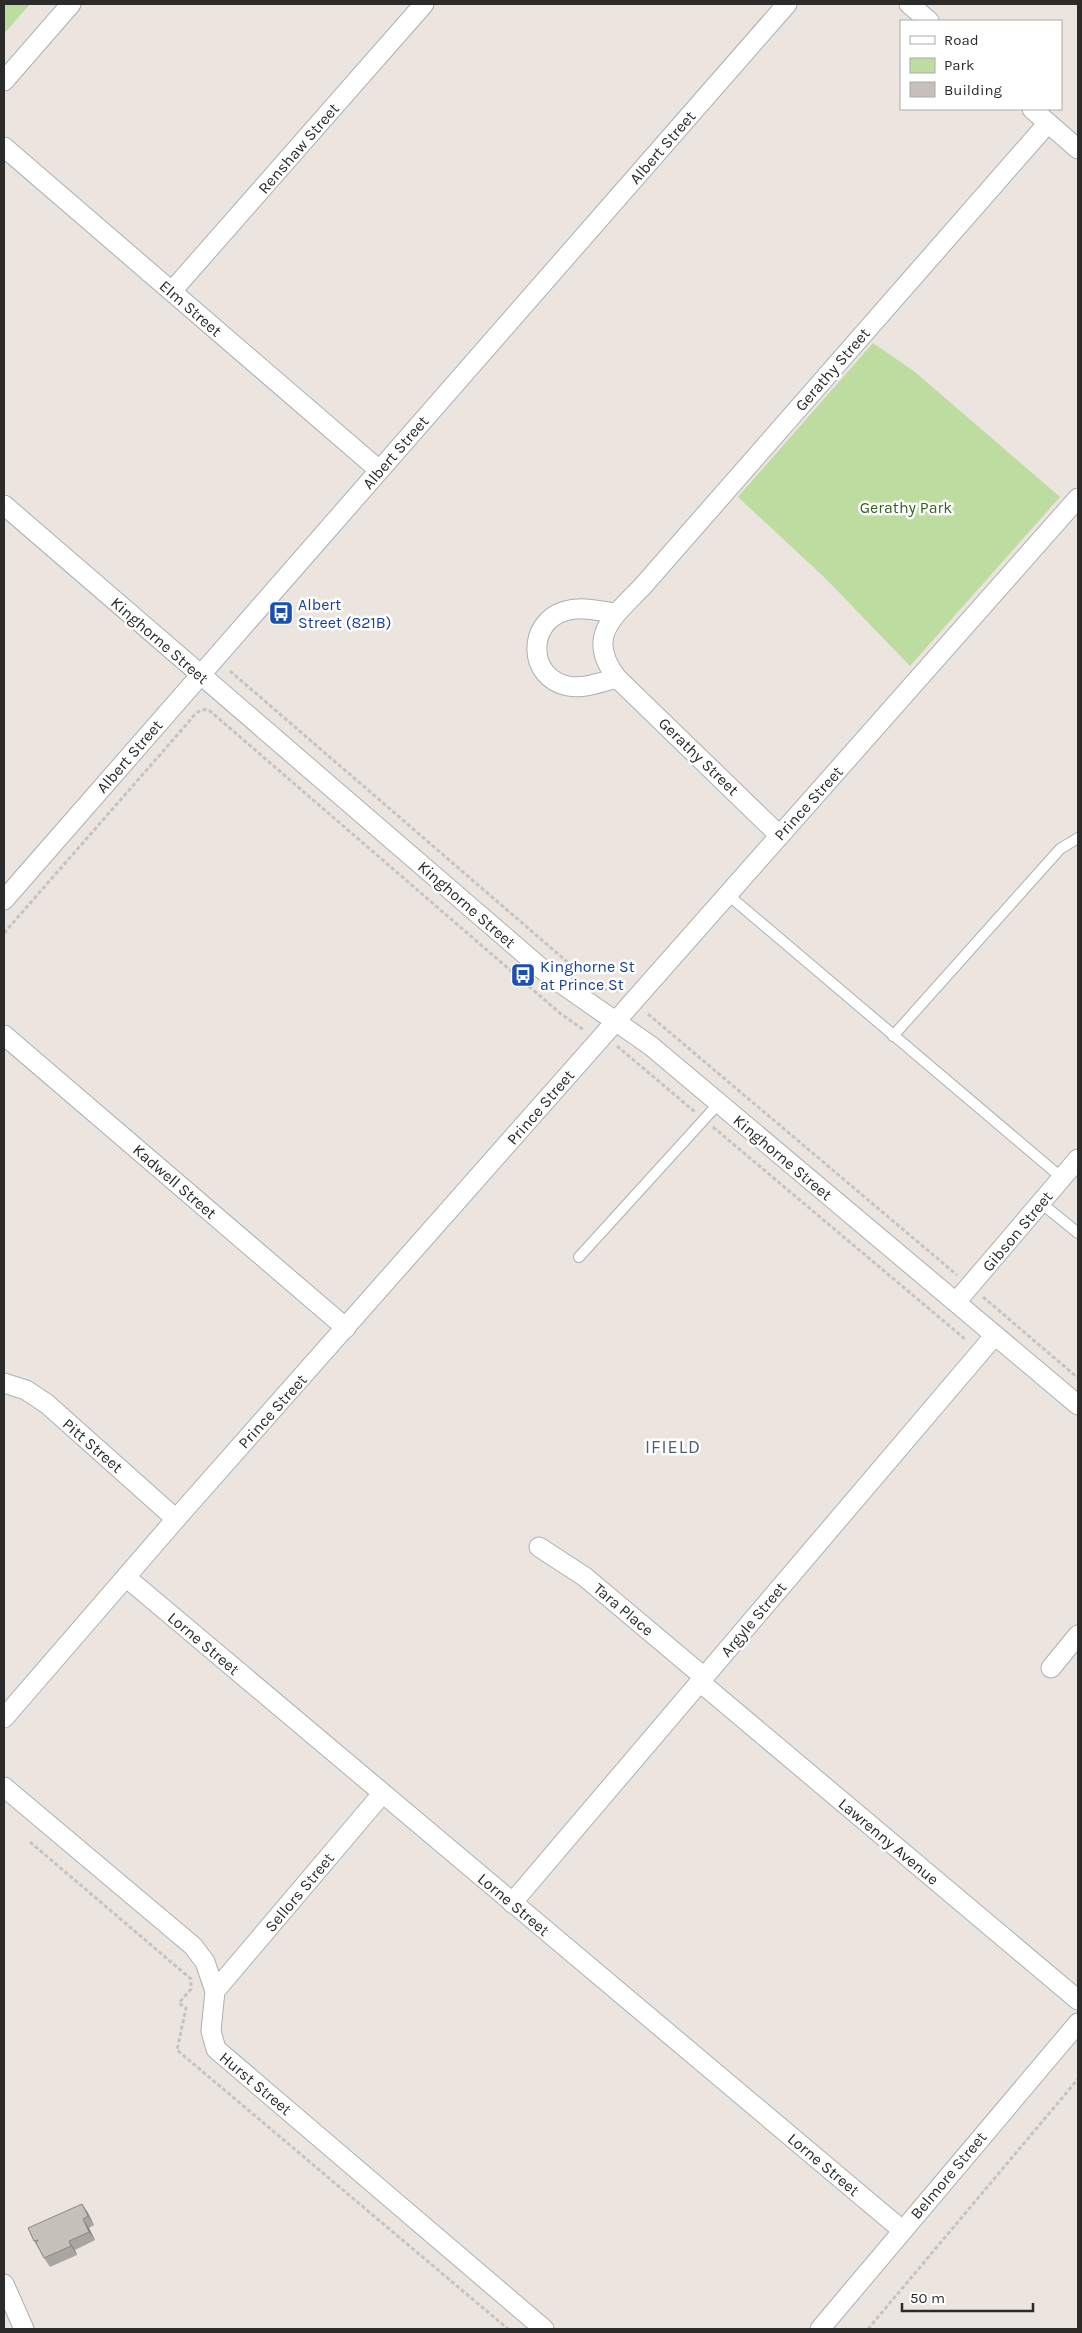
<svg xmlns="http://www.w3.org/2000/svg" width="1082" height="2333" viewBox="0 0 1082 2333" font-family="Karla,sans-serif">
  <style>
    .green { fill: #bddda0 }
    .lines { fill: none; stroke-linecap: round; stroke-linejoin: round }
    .lane-casing { stroke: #abafb6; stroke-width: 12 }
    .street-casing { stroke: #abafb6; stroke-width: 21 }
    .path { stroke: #c4c4c4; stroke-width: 3; stroke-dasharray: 4 2.5; stroke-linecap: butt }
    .lane { stroke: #fff; stroke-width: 10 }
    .street { stroke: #fff; stroke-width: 19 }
    .wall { fill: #a9a5a0 }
    .shaded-wall { fill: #8a8682 }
    .building { fill: #c5c0ba; stroke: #8a8682 }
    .labels { text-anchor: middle; stroke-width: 5; stroke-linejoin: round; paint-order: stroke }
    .street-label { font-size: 16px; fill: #2b2b2b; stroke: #fff }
    .park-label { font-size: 16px; fill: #376321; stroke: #fff }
    .transit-label { font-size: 16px; fill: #164399; stroke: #fff; text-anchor: start }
    .neighbourhood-label { font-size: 18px; letter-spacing: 1px; fill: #4f5c78; stroke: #fff }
  </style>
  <rect width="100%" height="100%" fill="#ece4df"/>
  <g class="green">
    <polygon points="4,4 30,4 4,34"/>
    <polygon points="873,343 915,372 1060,497 910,666 826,579 738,497"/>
  </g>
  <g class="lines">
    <defs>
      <g id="lane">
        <polyline points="727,894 1062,1178"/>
        <polyline points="893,1036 1060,849 1078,838"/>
        <polyline points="1041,1203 1078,1233"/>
        <polyline points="579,1257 719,1103"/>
      </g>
      <g id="street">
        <polyline points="909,4 929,21"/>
        <polyline points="4,81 71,4"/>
        <polyline points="1032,109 1078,149"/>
        <polyline points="4,147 379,470"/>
        <polyline points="172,291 424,4"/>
        <polyline points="4,505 549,975 651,1046 1078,1405"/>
        <path d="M615,613c-16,-2 -34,-7 -50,-2 -38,11 -38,67 3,75 16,3 34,-4 49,-8"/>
        <path d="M779,835l-162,-157c-32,-41 -4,-61 25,-91l406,-464"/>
        <polyline points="4,900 787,4"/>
        <polyline points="4,1035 346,1328"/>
        <polyline points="956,1302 1078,1159"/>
        <polyline points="4,1383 26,1390 47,1404 176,1519"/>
        <polyline points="539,1547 585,1577 704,1677"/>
        <polyline points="127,1578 902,2230"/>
        <polyline points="1051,1668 1078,1635"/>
        <polyline points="700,1682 1078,2000"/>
        <polyline points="4,1718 176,1519 1078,498"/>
        <polyline points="4,1787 193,1946 205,1962 215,1991 211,2031 216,2049 544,2329"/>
        <polyline points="512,1903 995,1335"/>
        <polyline points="215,1991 382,1794"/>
        <polyline points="4,2284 24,2329"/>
        <polyline points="820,2329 1078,2023"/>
      </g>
    </defs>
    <use href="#lane" class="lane-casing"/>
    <use href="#street" class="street-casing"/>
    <g class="path">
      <polyline points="230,671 579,972"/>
      <path d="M4,933l182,-208c7,-8 13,-19 24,-14l351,303 23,16"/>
      <polyline points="603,989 618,991"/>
      <polyline points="648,1014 957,1275"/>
      <polyline points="617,1046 695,1112"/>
      <polyline points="713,1127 965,1339"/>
      <polyline points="983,1297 1078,1378"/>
      <polyline points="30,1842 191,1979 191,1989 179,2003 186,2008 177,2050 508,2329"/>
      <polyline points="868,2329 1078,2079"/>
    </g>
    <use href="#lane" class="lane"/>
    <use href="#street" class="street"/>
  </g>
  <polygon class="wall" points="82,2204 88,2213 94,2225 89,2228 95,2240 75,2250 77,2255 50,2267 44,2258 39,2248 34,2241"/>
  <g class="shaded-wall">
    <polygon points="82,2204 88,2213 94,2225 88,2216"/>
    <polygon points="83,2219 89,2228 95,2240 89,2232"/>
    <polygon points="69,2241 75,2250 77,2255 71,2246"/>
  </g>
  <polygon class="building" points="82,2204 88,2216 83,2219 89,2232 69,2241 71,2246 44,2258 36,2243 38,2240 34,2241 28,2228"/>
  <defs>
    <symbol id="bus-square" viewBox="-11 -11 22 22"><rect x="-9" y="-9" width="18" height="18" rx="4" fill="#1a4fb4" stroke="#fff"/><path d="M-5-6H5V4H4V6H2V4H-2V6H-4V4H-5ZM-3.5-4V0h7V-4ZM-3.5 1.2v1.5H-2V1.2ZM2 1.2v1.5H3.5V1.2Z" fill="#fff"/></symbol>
  </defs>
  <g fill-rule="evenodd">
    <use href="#bus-square" x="267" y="599" width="28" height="28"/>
    <use href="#bus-square" x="509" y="961" width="28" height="28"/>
  </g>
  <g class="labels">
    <g class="street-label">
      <text transform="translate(662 147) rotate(-49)" y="6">Albert Street</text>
      <text transform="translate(298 148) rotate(-49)" y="6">Renshaw Street</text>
      <text transform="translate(191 308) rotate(41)" y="6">Elm Street</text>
      <text transform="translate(832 369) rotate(-49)" y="6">Gerathy Street</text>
      <text transform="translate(395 452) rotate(-49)" y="6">Albert Street</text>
      <text transform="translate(160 640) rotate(41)" y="6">Kinghorne Street</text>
      <text transform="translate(129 756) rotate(-49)" y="6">Albert Street</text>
      <text transform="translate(699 756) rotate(44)" y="6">Gerathy Street</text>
      <text transform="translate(808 803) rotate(-48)" y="6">Prince Street</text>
      <text transform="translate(467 904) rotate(41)" y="6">Kinghorne Street</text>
      <text transform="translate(540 1107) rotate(-49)" y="6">Prince Street</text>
      <text transform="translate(783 1157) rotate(40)" y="6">Kinghorne Street</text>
      <text transform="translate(175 1181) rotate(41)" y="6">Kadwell Street</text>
      <text transform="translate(1017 1231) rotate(-50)" y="6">Gibson Street</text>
      <text transform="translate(272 1411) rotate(-48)" y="6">Prince Street</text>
      <text transform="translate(93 1445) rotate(41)" y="6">Pitt Street</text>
      <text transform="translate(624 1609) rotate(40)" y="6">Tara Place</text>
      <text transform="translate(753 1619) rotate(-50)" y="6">Argyle Street</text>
      <text transform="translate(204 1643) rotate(40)" y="6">Lorne Street</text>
      <text transform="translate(889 1841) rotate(40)" y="6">Lawrenny Avenue</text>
      <text transform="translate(299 1892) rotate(-50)" y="6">Sellors Street</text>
      <text transform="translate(514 1904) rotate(40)" y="6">Lorne Street</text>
      <text transform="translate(256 2083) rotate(40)" y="6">Hurst Street</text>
      <text transform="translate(824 2164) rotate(40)" y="6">Lorne Street</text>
      <text transform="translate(948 2175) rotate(-50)" y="6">Belmore Street</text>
    </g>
    <g class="park-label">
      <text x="906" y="513">Gerathy Park</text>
    </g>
    <g class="transit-label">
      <text x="298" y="610">Albert<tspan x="298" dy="18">Street (821B)</tspan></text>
      <text x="540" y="972">Kinghorne St<tspan x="540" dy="18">at Prince St</tspan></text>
    </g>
    <g class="neighbourhood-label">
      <text x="673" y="1453">IFIELD</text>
    </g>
  </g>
  <rect width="1082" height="2333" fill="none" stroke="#2b2b2b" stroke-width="10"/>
  <rect x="900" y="20" width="162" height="90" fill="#ffffff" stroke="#aaaaaa"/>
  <rect x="910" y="36" width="25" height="8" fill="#ffffff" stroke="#aaaaaa"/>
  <text x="944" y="45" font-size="15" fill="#2b2b2b">Road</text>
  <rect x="910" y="58" width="25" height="15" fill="#bddda0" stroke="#aaaaaa"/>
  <text x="944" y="70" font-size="15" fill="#2b2b2b">Park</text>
  <rect x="910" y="82" width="25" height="15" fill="#c5c0ba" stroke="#aaaaaa"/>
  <text x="944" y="95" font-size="15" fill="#2b2b2b">Building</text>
  <path d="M902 2303v8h131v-8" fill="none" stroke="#2b2b2b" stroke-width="2.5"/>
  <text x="910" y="2303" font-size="15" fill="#2b2b2b" stroke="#ffffff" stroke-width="4" paint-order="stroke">50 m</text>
</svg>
